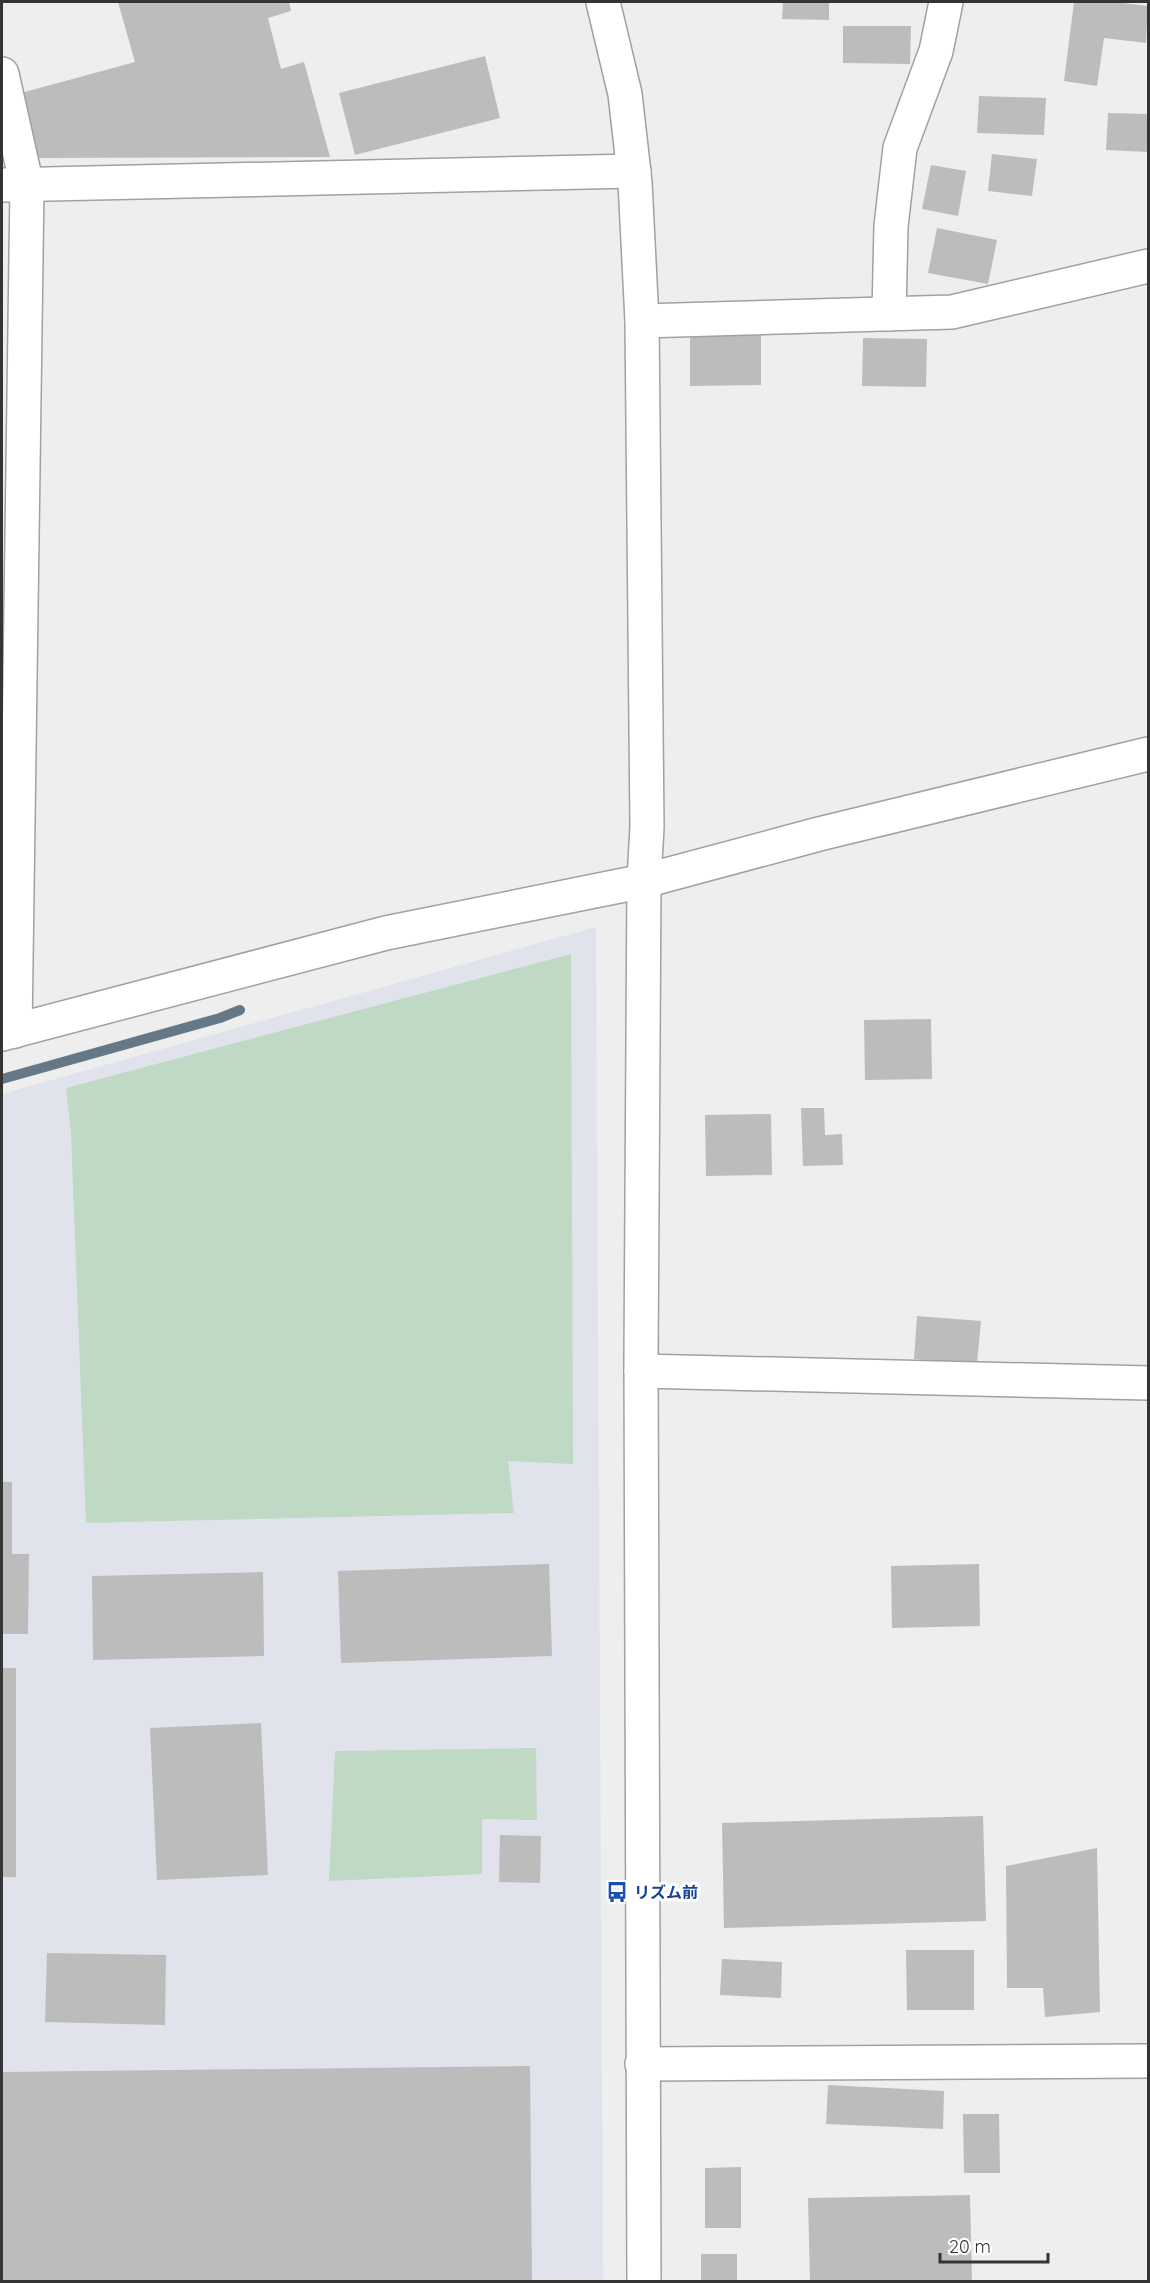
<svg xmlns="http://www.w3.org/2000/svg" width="1150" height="2283" viewBox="0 0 1150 2283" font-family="Quicksand,'Noto Sans JP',sans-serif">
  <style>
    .built { fill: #e0e3eb }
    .green { fill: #bfd9c5 }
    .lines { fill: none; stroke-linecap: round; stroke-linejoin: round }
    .stream { stroke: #647888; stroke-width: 10 }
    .building { fill: #bdbcbc }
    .street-casing { stroke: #a1a1a2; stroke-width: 36 }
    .secondary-casing { stroke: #a1a1a2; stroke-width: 36 }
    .street { stroke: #fff; stroke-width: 33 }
    .secondary { stroke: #fff; stroke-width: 33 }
    .labels { text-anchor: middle; stroke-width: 6; stroke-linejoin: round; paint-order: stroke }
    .transit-label { font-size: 16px; font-weight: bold; fill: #164399; stroke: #fff; text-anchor: start }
  </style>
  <rect width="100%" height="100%" fill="#eeeeef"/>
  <polygon class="built" points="596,927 603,2281 2,2282 2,1094"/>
  <g class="green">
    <polygon points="571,954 573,1464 508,1461 514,1513 86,1523 71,1134 66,1088"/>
    <polygon points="536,1748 537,1820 482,1819 482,1874 329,1881 335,1751"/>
  </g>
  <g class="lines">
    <polyline class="stream" points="2,1079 220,1018 240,1010"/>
  </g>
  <g class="building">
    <polygon points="118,2 289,2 291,11 268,18 281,69 304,62 330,157 39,158 21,93 135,62"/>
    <polygon points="783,2 829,2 829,20 782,19"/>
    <polygon points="1074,2 1114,2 1148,6 1146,43 1104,38 1097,86 1064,81"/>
    <polygon points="843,26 911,26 910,64 843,63"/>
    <polygon points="485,56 500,118 355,155 339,93"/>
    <polygon points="979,96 1046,98 1044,135 977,133"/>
    <polygon points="1108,113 1148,114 1148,152 1106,150"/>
    <polygon points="992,154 1037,159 1032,196 988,191"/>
    <polygon points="931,165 966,171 958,216 922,209"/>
    <polygon points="937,228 997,240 988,284 928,273"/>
    <polygon points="761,335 761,385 690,386 690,336"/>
    <polygon points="863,338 927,339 926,387 862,386"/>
    <polygon points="931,1019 932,1079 865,1080 864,1020"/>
    <polygon points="801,1108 824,1108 825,1135 842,1134 843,1165 803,1166"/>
    <polygon points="771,1114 772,1175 706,1176 705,1115"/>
    <polygon points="917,1316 981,1321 977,1364 914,1359"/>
    <polygon points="2,1482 12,1482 12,1554 29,1554 28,1634 2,1634"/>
    <polygon points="549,1564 552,1656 341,1663 338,1571"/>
    <polygon points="979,1564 980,1626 892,1628 891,1566"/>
    <polygon points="263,1572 264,1656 93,1660 92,1576"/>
    <rect x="2" y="1668" width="14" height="209"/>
    <polygon points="261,1723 268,1875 157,1880 150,1728"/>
    <polygon points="983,1816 986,1921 724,1928 722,1823"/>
    <polygon points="500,1835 541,1836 540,1883 499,1882"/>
    <polygon points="1097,1848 1100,2012 1045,2017 1043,1988 1007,1988 1006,1866"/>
    <polygon points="906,1950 974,1950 974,2010 907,2010"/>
    <polygon points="47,1953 166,1955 165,2025 45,2022"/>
    <polygon points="722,1959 782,1962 781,1998 720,1995"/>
    <polygon points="530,2066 532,2282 2,2282 2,2072"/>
    <polygon points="828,2085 944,2091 943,2129 826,2124"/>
    <polygon points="963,2114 999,2114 1000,2173 964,2173"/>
    <polygon points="741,2167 741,2228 705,2228 705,2168"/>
    <polygon points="970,2195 972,2282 810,2282 808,2198"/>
    <rect x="701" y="2254" width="36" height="28"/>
  </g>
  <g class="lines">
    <defs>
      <g id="street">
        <polyline points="2,74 27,186 15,1031"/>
        <polyline points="2,185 634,171"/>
        <polyline points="889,314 891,226 900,148 936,51 946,2"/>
        <polyline points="642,321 952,312 1148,266"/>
        <polyline points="2,1034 386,933 644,881 819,834 1148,754"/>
        <polyline points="641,1371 1148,1383"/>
        <polyline points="642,2064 1148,2061"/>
      </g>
      <polyline id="secondary" points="603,2 625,94 635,182 642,321 647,827 644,881 641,1361 644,2282"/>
    </defs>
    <use href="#street" class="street-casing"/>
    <use href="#secondary" class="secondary-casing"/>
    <use href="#street" class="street"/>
    <use href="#secondary" class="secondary"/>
  </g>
  <defs>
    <symbol id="bus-bare" viewBox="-9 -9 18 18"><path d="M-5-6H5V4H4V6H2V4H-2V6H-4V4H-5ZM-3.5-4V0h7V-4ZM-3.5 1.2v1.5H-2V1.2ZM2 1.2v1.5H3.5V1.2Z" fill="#1a4fb4" stroke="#fff" stroke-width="2.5" paint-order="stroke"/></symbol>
  </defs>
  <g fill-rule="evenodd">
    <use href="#bus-bare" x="602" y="1877" width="30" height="30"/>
  </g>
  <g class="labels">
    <g class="transit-label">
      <text x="634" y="1898">リズム前</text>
    </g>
  </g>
  <rect width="1150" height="2283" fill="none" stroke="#343435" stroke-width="6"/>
  <path d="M940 2253v9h108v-9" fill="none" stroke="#343435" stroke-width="3"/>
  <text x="949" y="2253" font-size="18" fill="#343435" stroke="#ffffff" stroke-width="4.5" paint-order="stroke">20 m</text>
</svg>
